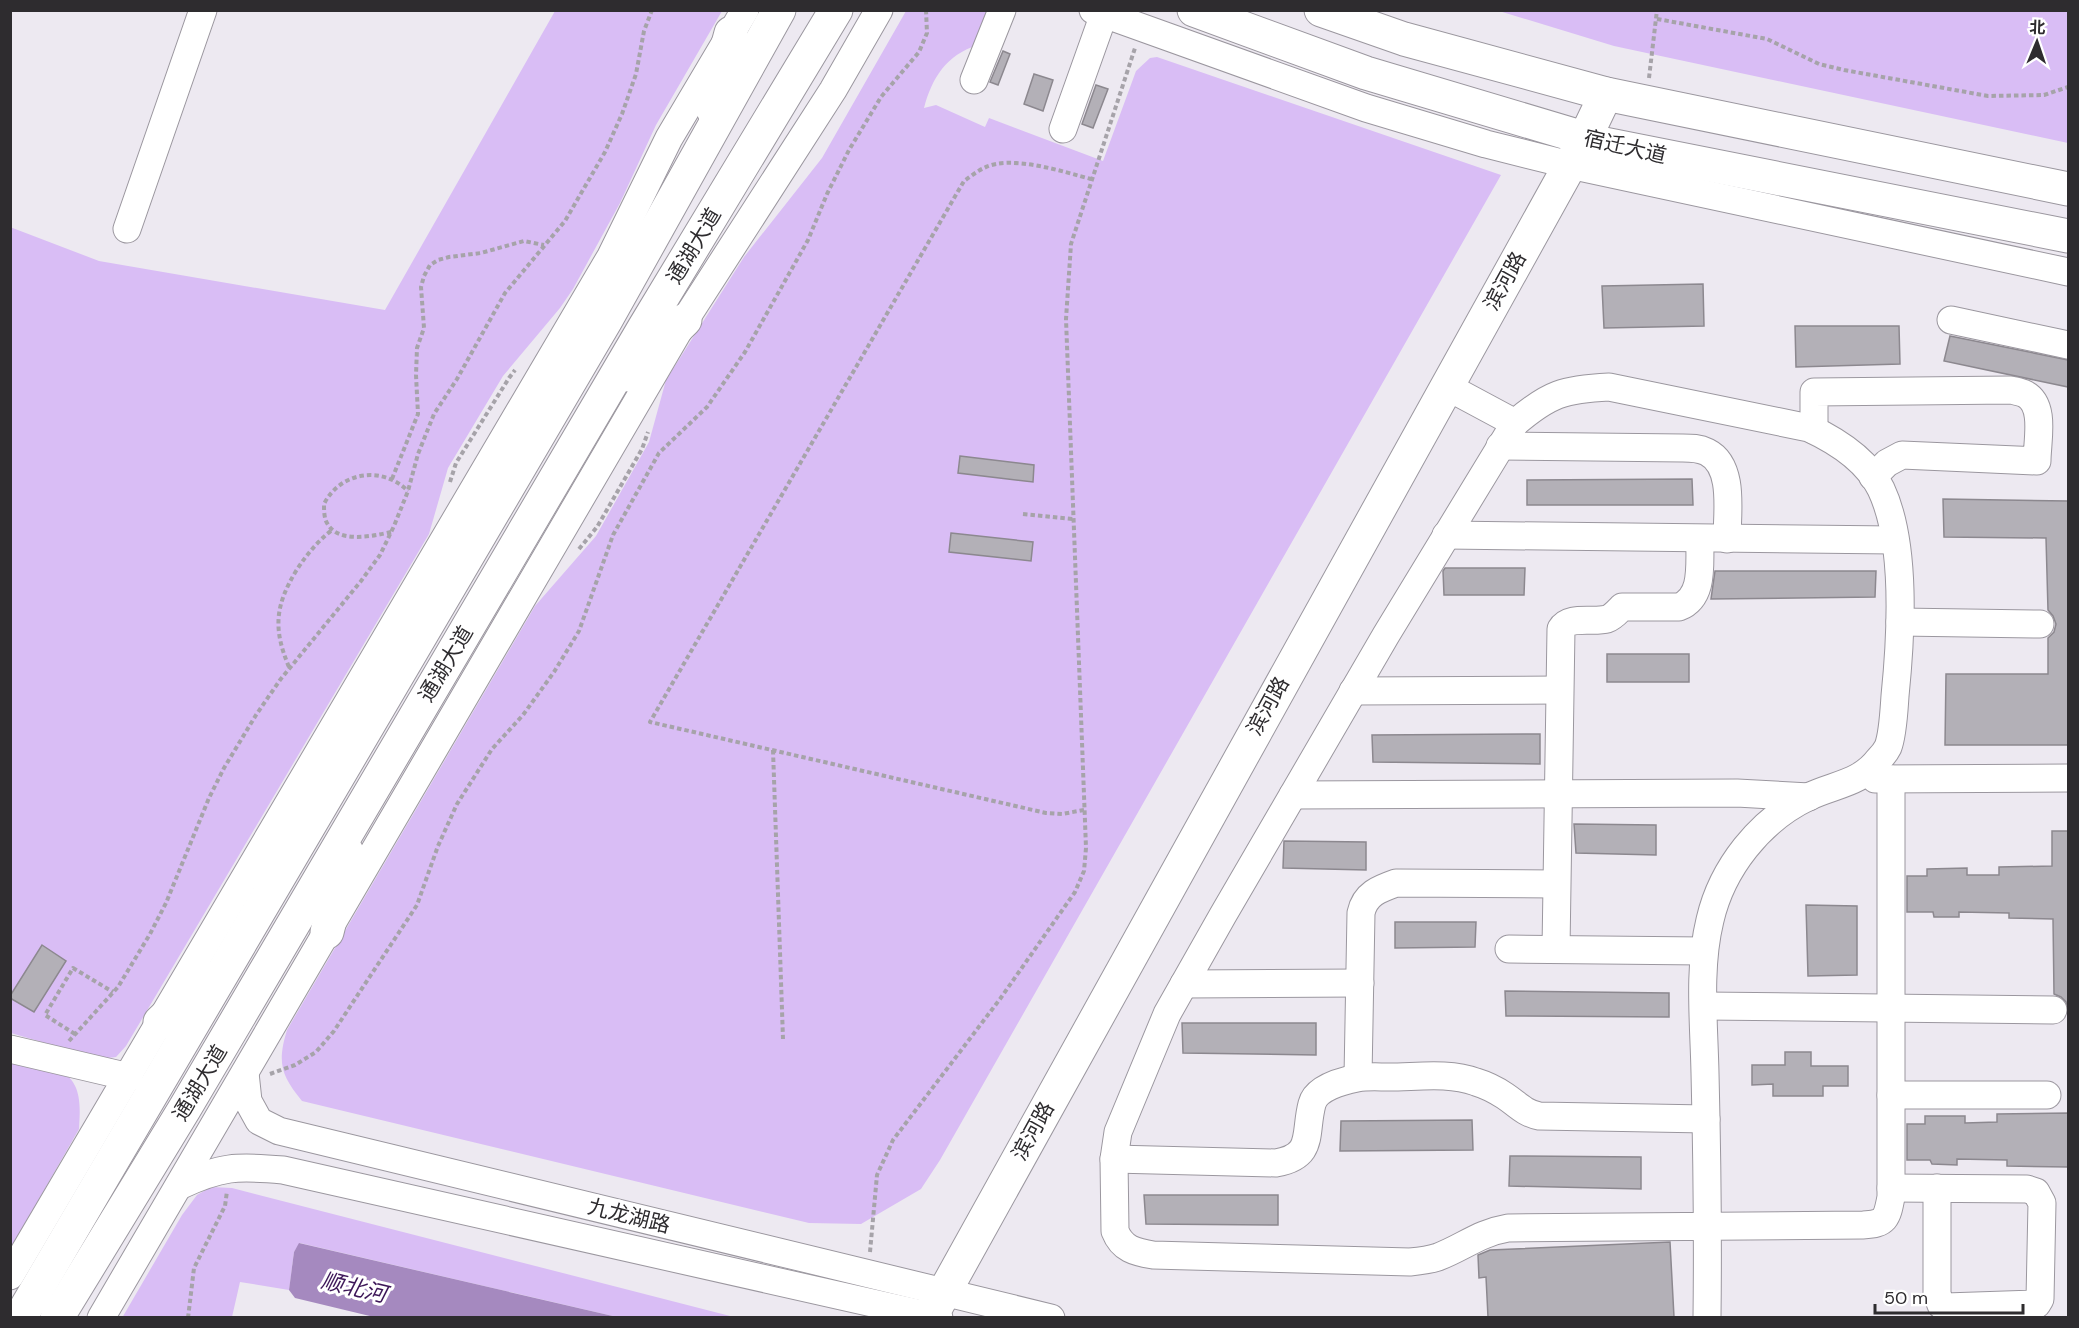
<svg xmlns="http://www.w3.org/2000/svg" width="2079" height="1328" viewBox="0 0 2079 1328" font-family="'DM Sans','Noto Sans SC',sans-serif">
  <style>
    .green { fill: #d9bdf5 }
    .water { fill: #a589bf }
    .building { fill: #b3b0b7; stroke: #8c888f; stroke-width: 1.5 }
    .lines { fill: none; stroke-linecap: round; stroke-linejoin: round }
    .minor-casing { stroke: #9b979f; stroke-width: 29 }
    .major-casing { stroke: #9b979f; stroke-width: 35 }
    .path { stroke: #a6a3a9; stroke-width: 4; stroke-dasharray: 4.5 3; stroke-linecap: butt }
    .minor { stroke: #fff; stroke-width: 27 }
    .major { stroke: #fff; stroke-width: 33 }
    .labels { text-anchor: middle; stroke-width: 6; stroke-linejoin: round; paint-order: stroke }
    .street-label { font-size: 21px; fill: #2e2c2f; stroke: #fff }
    .water-label { font-size: 22px; font-style: italic; fill: #3d1758; stroke: #fff }
  </style>
  <rect width="100%" height="100%" fill="#ede9f1"/>
  <g class="green">
    <polygon points="555,11 722,11 656,125 620,203 573,289 560,308 503,376 448,468 429,534 126,1046 116,1057 99,1059 11,1033 10,227 99,261 385,310"/>
    <path d="M906,11h87l-15,34c-32,10 -46,33 -54,63l12,-3 49,22 4,-9 114,43 33,-90 14,-13 7,-1 344,118 -561,985 -19,29 -60,35 -52,-1 -507,-122c-21,-26 -25,-38 -15,-71l248,-424 61,-70 53,-94 17,-62 78,-123 78,-99z"/>
    <polygon points="1499,11 2068,11 2068,143 1614,46"/>
    <path d="M11,1059c50,11 74,8 68,70l-68,119z"/>
    <polygon points="211,1187 232,1188 734,1317 617,1317 300,1243 294,1252 289,1290 240,1282 232,1317 122,1318 182,1215 197,1195"/>
  </g>
  <polygon class="water" points="299,1243 617,1317 374,1317 295,1298 289,1290 294,1252"/>
  <g class="building">
    <polygon points="1003,51 1010,54 998,85 990,82"/>
    <polygon points="1034,74 1053,80 1043,111 1024,104"/>
    <polygon points="1096,85 1108,89 1093,128 1082,124"/>
    <polygon points="1703,284 1704,326 1604,328 1602,286"/>
    <polygon points="1795,326 1899,326 1900,364 1796,367"/>
    <polygon points="1950,336 2068,360 2068,387 1944,361"/>
    <polygon points="960,456 1034,465 1033,482 958,473"/>
    <polygon points="1692,479 1693,505 1527,505 1527,480"/>
    <polygon points="1943,499 2068,501 2068,745 1945,745 1946,674 2048,674 2048,638 2054,632 2056,624 2053,616 2048,610 2046,538 1944,537"/>
    <polygon points="951,533 1033,542 1031,561 949,552"/>
    <polygon points="1445,568 1525,568 1524,595 1444,595 1443,571"/>
    <polygon points="1715,571 1876,571 1875,597 1711,599"/>
    <rect x="1607" y="654" width="82" height="28"/>
    <polygon points="1540,734 1540,764 1373,762 1372,735"/>
    <polygon points="1574,824 1656,825 1656,855 1576,853"/>
    <polygon points="2052,831 2068,831 2068,1009 2066,1002 2061,997 2054,994 2053,919 2009,918 2009,913 1959,912 1959,917 1934,917 1933,912 1907,912 1907,876 1927,876 1927,869 1967,868 1967,875 1999,875 1999,867 2052,866"/>
    <polygon points="1284,841 1366,842 1366,870 1283,868"/>
    <polygon points="1806,905 1857,906 1857,975 1808,976"/>
    <polygon points="1395,922 1476,922 1475,947 1395,948"/>
    <polygon points="42,945 66,961 34,1012 10,998 10,996"/>
    <polygon points="1505,991 1669,993 1669,1017 1506,1016"/>
    <polygon points="1182,1023 1316,1023 1316,1055 1183,1053"/>
    <polygon points="1785,1052 1811,1052 1811,1066 1848,1066 1848,1086 1823,1086 1823,1096 1773,1096 1773,1084 1752,1085 1752,1065 1785,1065"/>
    <polygon points="2068,1113 2068,1167 2007,1166 2007,1160 1957,1159 1957,1165 1932,1164 1930,1160 1907,1160 1907,1124 1925,1124 1925,1116 1965,1116 1965,1123 1997,1122 1997,1114"/>
    <polygon points="1472,1120 1473,1150 1340,1151 1341,1121"/>
    <polygon points="1510,1156 1641,1157 1641,1189 1509,1186"/>
    <polygon points="1144,1195 1278,1195 1278,1225 1146,1224"/>
    <polygon points="1670,1242 1674,1317 1488,1317 1486,1277 1479,1278 1478,1255 1490,1250"/>
  </g>
  <g class="lines">
    <defs>
      <g id="minor">
        <polyline points="1093,10 1366,108 1486,144 1570,165 2068,272"/>
        <polyline points="974,80 1002,10"/>
        <polyline points="1063,129 1104,14"/>
        <polyline points="127,229 203,10"/>
        <polyline points="1951,320 2068,345"/>
        <polyline points="1446,386 1515,423"/>
        <path d="M1814,430v-38l197,-2c4,1 10,2 14,4 21,11 12,47 12,67l-135,-6 -15,8 -14,14"/>
        <path d="M1500,446l183,2c8,0 16,0 24,4 28,14 20,61 20,87"/>
        <polyline points="1446,535 1894,540"/>
        <polyline points="1900,622 2040,624"/>
        <polyline points="1353,691 1559,690"/>
        <polyline points="1875,779 2068,778"/>
        <polyline points="1293,795 1737,793 1809,797"/>
        <polyline points="1509,949 1704,951"/>
        <path d="M1556,949l5,-320c8,-14 32,-6 46,-10 6,-2 10,-7 15,-12h57c26,-10 20,-45 21,-68"/>
        <polyline points="1184,984 1360,983"/>
        <polyline points="1704,1006 2053,1010"/>
        <polyline points="10,1049 129,1077"/>
        <polyline points="245,1073 248,1101 259,1121 279,1131 1051,1318"/>
        <path d="M1358,1077l3,-164c4,-19 18,-24 35,-30l160,1"/>
        <polyline points="1891,1095 2047,1095"/>
        <path d="M1114,1159l162,4c39,-7 28,-29 36,-59 4,-16 30,-23 45,-26 10,-2 22,-1 32,-1 28,0 60,-5 87,5 10,3 20,8 29,14 12,8 19,17 34,20l167,3"/>
        <path d="M179,1186c42,-20 58,-20 104,-16l656,148"/>
        <polyline points="1891,1188 2027,1189 2036,1192 2042,1203 2040,1299 2037,1304 1946,1307 1941,1305 1937,1294 1937,1188"/>
        <polyline points="10,1276 611,256 669,138 745,10"/>
        <polyline points="101,1318 685,320 833,90 879,10"/>
        <path d="M1707,1318c1,-82 0,-164 -2,-245 -1,-50 -7,-104 5,-153 12,-52 50,-100 98,-123 27,-13 52,-13 71,-38 3,-3 7,-8 9,-12 5,-13 6,-37 7,-51 6,-59 12,-152 -14,-207 -14,-29 -44,-48 -72,-61l-200,-41c-45,2 -60,7 -94,36l-129,212 -163,280 -56,99 -49,118 -4,27 1,72c7,18 20,21 38,24l257,7c10,-1 19,-2 28,-5 26,-10 41,-24 70,-29l355,-3c23,-1 24,-7 28,-28v-418"/>
      </g>
      <g id="major">
        <polyline points="1194,10 1366,73 1604,144 2068,236"/>
        <polyline points="1321,10 1404,39 1606,94 2068,189"/>
        <polyline points="713,110 721,70 731,33"/>
        <polyline points="629,375 685,320"/>
        <polyline points="327,932 347,852"/>
        <polyline points="160,1022 207,978"/>
        <polyline points="20,1318 606,320 779,10"/>
        <polyline points="57,1318 185,1108 644,328 836,10"/>
        <polyline points="930,1318 1585,138 1606,94"/>
      </g>
    </defs>
    <use href="#minor" class="minor-casing"/>
    <use href="#major" class="major-casing"/>
    <g class="path">
      <polyline points="1657,19 1767,39 1819,64 1844,70 1988,96 2044,95 2068,87"/>
      <polyline points="1649,78 1657,10"/>
      <polyline points="392,479 418,414 416,375 417,348 424,328 421,287 424,276 430,265 438,260 449,257 481,253 524,241 544,245"/>
      <polyline points="450,482 456,463 509,378 515,370"/>
      <polyline points="1023,514 1073,519"/>
      <path d="M391,532c-18,4 -53,12 -64,-9 -3,-5 -3,-13 -3,-19 16,-32 58,-39 84,-13"/>
      <polyline points="579,549 597,527 642,449 648,432"/>
      <path d="M289,667c-16,-38 -14,-61 7,-96 11,-17 21,-29 36,-41"/>
      <polyline points="773,750 783,1039"/>
      <path d="M1084,810l-22,4 -16,-1 -396,-91 314,-541c6,-4 13,-10 20,-13 26,-14 80,4 107,11"/>
      <polyline points="75,1034 45,1015 73,968 113,992"/>
      <polyline points="69,1041 118,987 150,934 166,903 209,798 224,768 256,715 280,680 361,581 380,555 394,526 408,491 418,454 434,414 457,379 505,293 565,221 605,152 622,114 636,74 644,31 652,10"/>
      <polyline points="270,1074 295,1065 316,1052 334,1031 417,905 438,846 457,804 492,749 523,715 554,672 579,631 613,535 659,453 707,407 745,352 808,240 827,194 849,150 881,97 919,52 927,33 926,10"/>
      <polyline points="870,1252 877,1175 893,1140 1000,999 1075,892 1084,871 1086,848 1066,319 1071,244 1135,48"/>
      <polyline points="188,1318 194,1268 225,1206 227,1191"/>
    </g>
    <use href="#minor" class="minor"/>
    <use href="#major" class="major"/>
  </g>
  <g class="labels">
    <g class="street-label">
      <text transform="translate(1625 147) rotate(13)" y="7">宿迁大道</text>
      <text transform="translate(694 246) rotate(-59)" y="7">通湖大道</text>
      <text transform="translate(1505 281) rotate(-61)" y="7">滨河路</text>
      <text transform="translate(446 664) rotate(-59)" y="7">通湖大道</text>
      <text transform="translate(1268 706) rotate(-61)" y="7">滨河路</text>
      <text transform="translate(200 1083) rotate(-59)" y="7">通湖大道</text>
      <text transform="translate(1033 1131) rotate(-61)" y="7">滨河路</text>
      <text transform="translate(629 1216) rotate(14)" y="7">九龙湖路</text>
    </g>
    <g class="water-label">
      <text transform="translate(354 1287) rotate(13)" y="8">顺北河</text>
    </g>
  </g>
  <rect width="2079" height="1328" fill="none" stroke="#2e2c2f" stroke-width="24"/>
  <g transform="translate(2037 42) rotate(2)" stroke="#ffffff" stroke-width="4.5" paint-order="stroke">
  <path d="M0-4.5L10 22L0 15L-10 22Z" fill="#2e2c2f"/>
  <text y="-9" font-size="16" font-weight="bold" text-anchor="middle" fill="#2e2c2f">北</text>
  </g>
  <path d="M1875 1304v9h148v-9" fill="none" stroke="#2e2c2f" stroke-width="3"/>
  <text x="1884" y="1304" font-size="18" fill="#2e2c2f" stroke="#ffffff" stroke-width="4.5" paint-order="stroke">50 m</text>
</svg>
